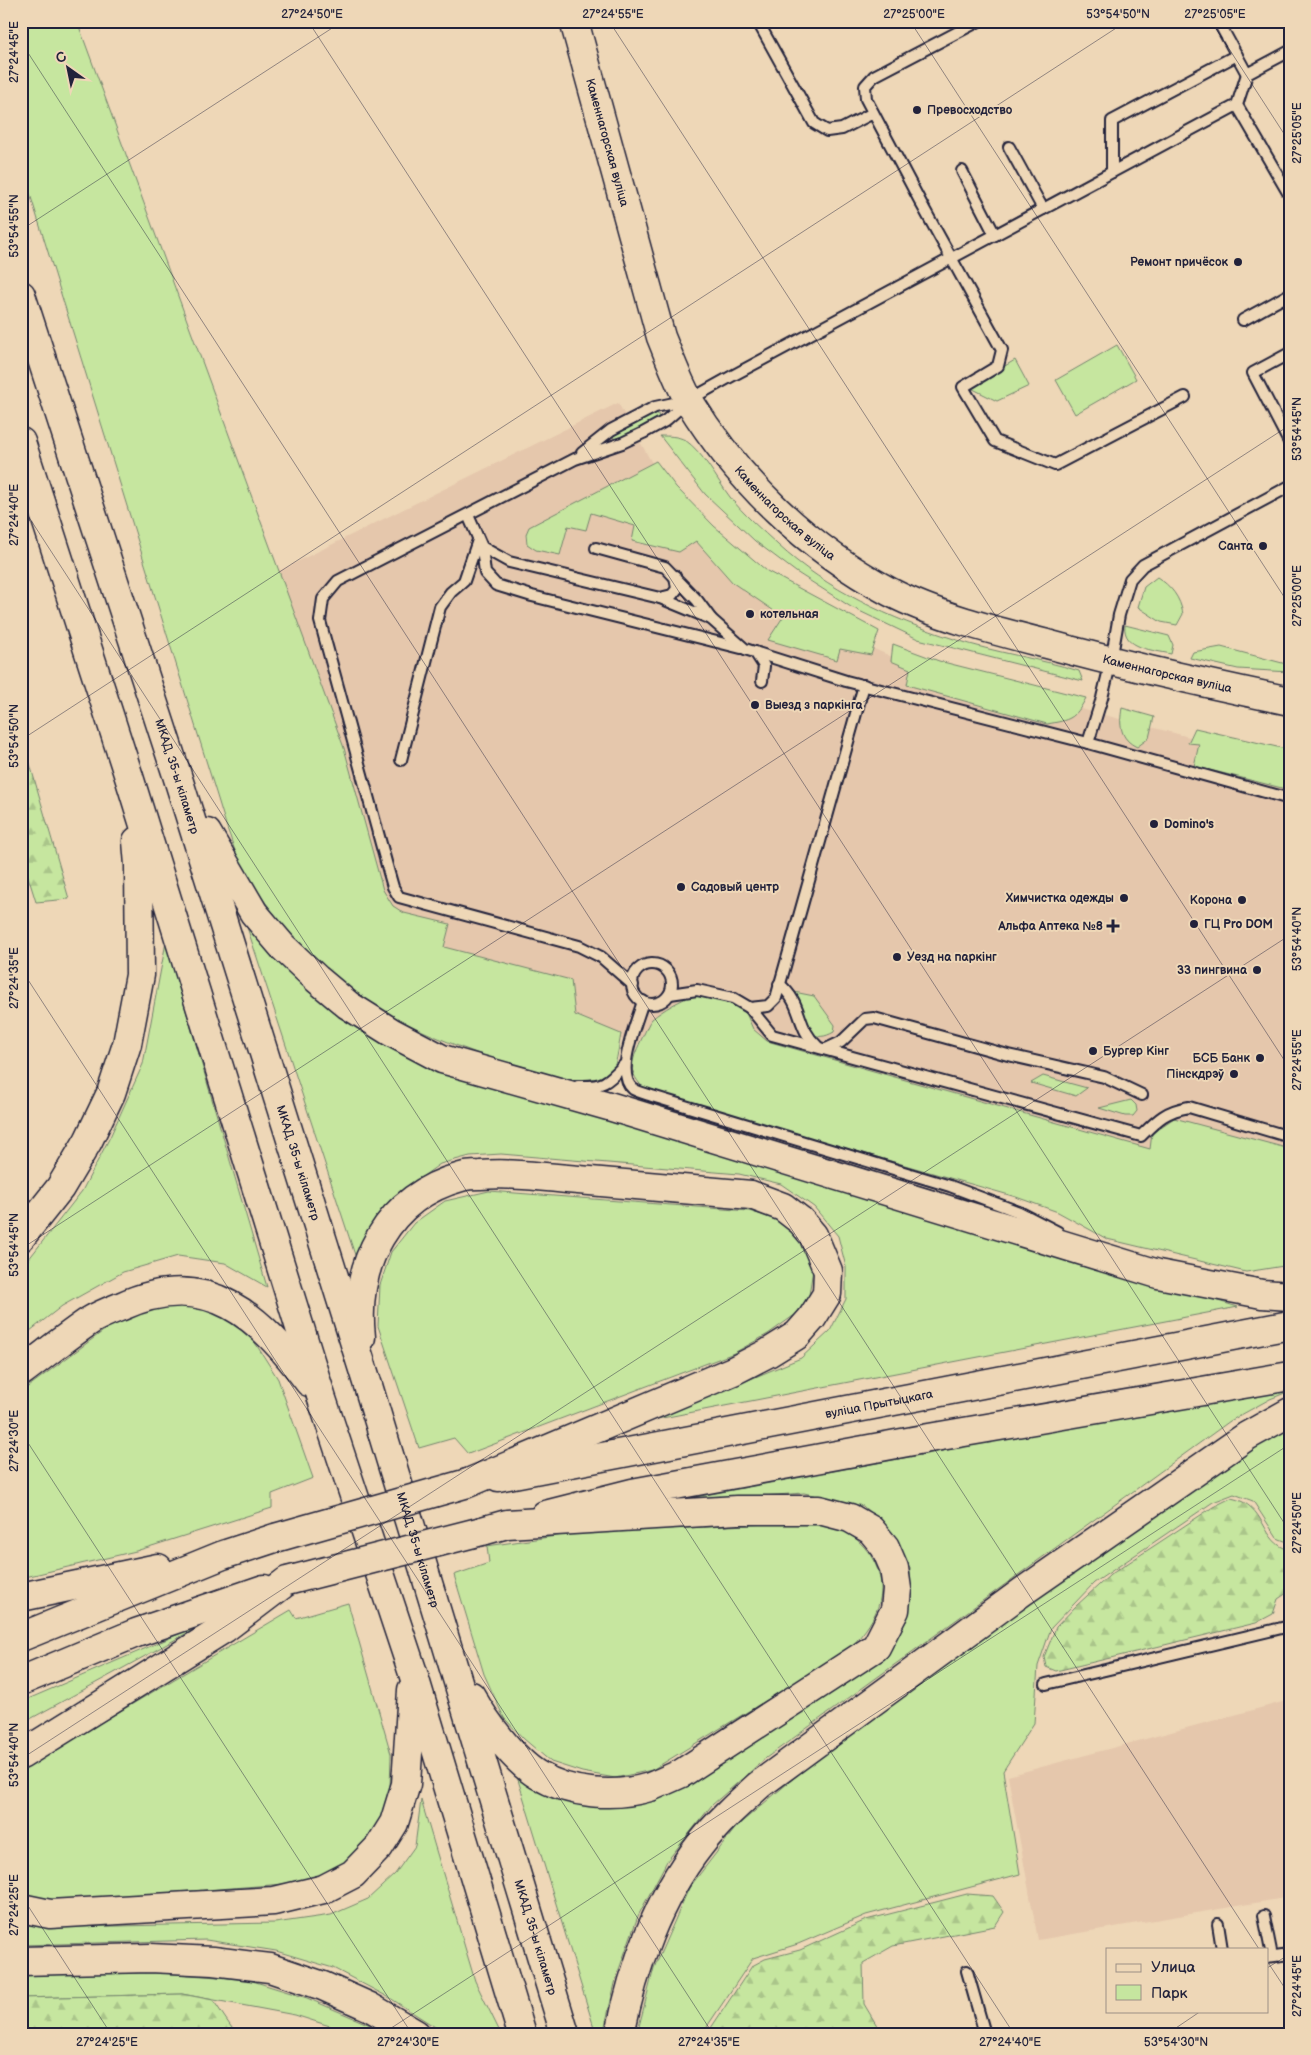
<svg xmlns="http://www.w3.org/2000/svg" width="1311" height="2055" viewBox="0 0 1311 2055" font-family="'Balsamiq Sans',sans-serif">
  <style>
    .built { fill: #e5c7ac }
    .green { fill: #c6e69f; stroke: #74846d }
    .forest { fill: url(#forest-firs); stroke: #74846d }
    .lines { fill: none; stroke-linecap: round; stroke-linejoin: round }
    .lane-casing { stroke: #22223b; stroke-width: 14 }
    .secondary-casing { stroke: #22223b; stroke-width: 31 }
    .primary-casing { stroke: #22223b; stroke-width: 31 }
    .highway-casing { stroke: #22223b; stroke-width: 31 }
    .lane { stroke: #eed7b7; stroke-width: 10 }
    .secondary { stroke: #eed7b7; stroke-width: 28 }
    .primary { stroke: #eed7b7; stroke-width: 28 }
    .highway { stroke: #eed7b7; stroke-width: 28 }
    .highway-bridge-casing { stroke: #22223b; stroke-width: 31; stroke-linecap: butt }
    .highway-bridge { stroke: #eed7b7; stroke-width: 28 }
    .ticks { fill: none; stroke: #22223b; stroke-width: 1; stroke-opacity: 0.45 }
    .poi-dot { fill: #22223b; stroke: #eed7b7; stroke-width: 2 }
    .labels { text-anchor: middle; stroke-width: 4; stroke-linejoin: round; paint-order: stroke }
    .poi-label { font-size: 12px; font-weight: bold; fill: #22223b; stroke: #eed7b7; text-anchor: start }
    .street-label { font-size: 12px; fill: #22223b; stroke: #eed7b7 }
    .neatline { fill: none; stroke: #22223b; stroke-width: 2 }
    .ticks-label { font-size: 12px; text-anchor: middle; fill: #22223b }
  </style>
  <defs>
    <pattern id="forest-firs" width="22" height="20" patternUnits="userSpaceOnUse" patternTransform="scale(1.25)"><rect width="22" height="20" fill="#c6e69f"/><path d="M5 1l3.5 6h-7zM16 11l3.5 6h-7z" fill="#aac58a"/></pattern>
  </defs>
  <rect width="100%" height="100%" fill="#eed7b7"/>
  <filter id="ink" filterUnits="userSpaceOnUse"><feTurbulence type="fractalNoise" baseFrequency=".02" numOctaves="2"/><feDisplacementMap in="SourceGraphic" scale="10" xChannelSelector="R" yChannelSelector="G"/><feConvolveMatrix kernelMatrix="1 2 1 2 8 2 1 2 1" color-interpolation-filters="sRGB"/></filter>
  <g filter="url(#ink)">
    <g class="built">
      <polygon points="618,403 660,477 698,525 830,630 911,665 1290,763 1290,1260 1122,1173 441,991 396,959 236,592"/>
      <polygon points="1290,1700 1290,1897 1038,1940 1008,1776"/>
    </g>
    <g class="green">
      <path d="M21,21h56l267,727 39,142 10,16 11,7 46,11 -6,23 127,33 4,35 46,19c-3,14 -4,42 -19,48 -19,7 -40,-3 -59,-8 -68,-19 -151,-49 -205,-95 -39,-33 -76,-74 -99,-119 -5,-10 -8,-22 -12,-32l-206,-663z"/>
      <polygon points="1117,345 1136,379 1075,414 1056,380"/>
      <polygon points="1015,360 1029,386 997,401 969,387"/>
      <polygon points="655,412 658,414 659,419 617,441 614,439 613,434"/>
      <path d="M660,436c8,0 18,0 25,4 18,12 32,40 45,57 13,17 32,33 48,48 49,45 113,74 176,94 41,14 84,19 125,32l4,10 -165,-42 -67,-32 -55,-35 -41,-31 -50,-47z"/>
      <polygon points="656,461 676,487 714,526 767,571 879,631 871,655 840,649 837,660 768,640 783,617 733,583 696,541 679,552 632,541 635,526 591,513 586,530 568,526 560,555 536,550 527,544 526,534 529,527"/>
      <path d="M1157,577c14,9 23,20 26,37l-6,11 -16,-3 -23,-15 6,-20z"/>
      <path d="M1125,625l44,11 4,9 -2,9c-17,-4 -49,-5 -46,-29z"/>
      <path d="M893,644l46,17 147,37c-11,21 -16,22 -39,26l-140,-39 3,-16 -19,-8z"/>
      <polygon points="1221,647 1290,665 1290,672 1238,669 1190,658 1193,652"/>
      <path d="M1122,708l32,9 -5,21 -12,9c-17,-8 -18,-22 -15,-39z"/>
      <polygon points="1195,728 1290,750 1290,790 1194,766 1199,744 1188,743"/>
      <polygon points="244,918 474,1078 1238,1307 652,1420 801,1358 830,1331 846,1299 846,1267 838,1236 814,1207 781,1184 739,1174 501,1154 470,1156 440,1164 412,1184 384,1210 356,1258"/>
      <polygon points="166,942 267,1287 225,1263 178,1256 123,1272 62,1306 21,1338 21,1269 82,1191 110,1137 143,1064"/>
      <path d="M794,992l20,4 21,29 -1,7c-9,5 -17,7 -24,-1l-11,-31z"/>
      <path d="M693,995l39,8 14,10 7,16 14,12 383,108 2,-16 22,-15 116,31v116l-44,7 -139,-33 -49,-27 -42,-15 -369,-106c-22,-19 -15,-31 -4,-55 3,-5 5,-13 9,-17 12,-10 27,-18 41,-24z"/>
      <polygon points="1043,1076 1087,1088 1076,1096 1031,1083"/>
      <polygon points="1131,1100 1136,1105 1137,1111 1133,1116 1125,1116 1099,1108"/>
      <polygon points="489,1191 749,1211 779,1220 802,1241 813,1269 809,1295 796,1314 768,1334 734,1353 468,1454 454,1438 419,1448 378,1326 380,1285 391,1252 414,1223 445,1201"/>
      <polygon points="183,1303 231,1317 254,1341 278,1379 313,1478 272,1494 272,1508 136,1551 21,1578 21,1392 110,1326 155,1306"/>
      <polygon points="1290,1386 1290,1391 1270,1399 1230,1421 766,1758 712,1805 667,1861 638,1916 617,1975 603,2034 596,2034 515,1770 610,1805 893,1643 907,1620 910,1596 910,1568 893,1534 863,1506 804,1493 663,1503"/>
      <polygon points="1290,1423 1290,1543 1277,1538 1253,1501 1234,1494 1213,1502 1094,1583 1051,1628 1038,1666 1034,1723 1003,1771 1020,1874 866,1915 798,1944 753,1958 702,2034 637,2034 654,1968 689,1888 737,1826 820,1756 1243,1450"/>
      <path d="M813,1522c9,2 18,4 27,7 12,5 24,16 31,27 23,37 3,68 -24,95l-195,119 -37,8 -33,-6 -31,-10 -27,-23 -20,-21 -20,-44 -30,-99 35,-12 -2,-17 90,-13z"/>
      <polygon points="348,1603 391,1754 390,1789 381,1816 367,1846 339,1868 297,1883 61,1901 21,1895 21,1770 291,1610 296,1618"/>
      <polygon points="209,1621 21,1724 21,1702"/>
      <polygon points="421,1800 475,1981 501,2034 446,2034 390,1998 333,1968 276,1951 206,1940 21,1945 21,1922 29,1925 65,1927 275,1923 331,1915 368,1899 395,1874 415,1846"/>
      <polygon points="161,1973 246,1979 307,1998 391,2034 355,2034 295,2015 182,1994 21,1998 21,1974"/>
    </g>
    <g class="forest">
      <polygon points="21,733 69,899 36,902 21,854"/>
      <path d="M1231,1498c37,7 29,45 59,52v41l-12,8 -5,15 -17,9 -200,48 -10,-4 -2,-10 12,-30 20,-21 34,-31 103,-68z"/>
      <polygon points="967,1894 993,1896 1004,1912 995,1926 893,1946 863,1963 864,2004 882,2034 707,2034 752,1966 765,1959 800,1950 866,1920"/>
      <polygon points="182,1994 213,2000 236,2034 21,2034 21,1998"/>
    </g>
    <g class="lines">
      <defs>
        <g id="lane">
          <polyline points="979,21 874,76 865,86 866,99 922,205 1002,350 998,366 963,387 995,441 1055,465 1185,397"/>
          <polyline points="1218,21 1247,74"/>
          <polyline points="758,22 814,123 827,131 842,129 873,113"/>
          <polyline points="1290,51 1247,74 1237,105 1290,196"/>
          <polyline points="1009,147 1043,209"/>
          <polyline points="962,171 995,235"/>
          <polyline points="1112,172 1112,121 1237,55"/>
          <polyline points="1243,320 1290,294"/>
          <polyline points="1290,353 1253,373 1290,444"/>
          <polyline points="582,453 611,430 655,407 688,400"/>
          <polyline points="468,515 482,547 509,562 660,598 711,619 745,649 846,681 1088,743 1290,799"/>
          <polyline points="482,547 485,573 496,585 532,596 741,648"/>
          <polyline points="596,548 665,567 697,600 711,619"/>
          <polyline points="660,598 672,595 677,589 675,576"/>
          <polyline points="755,652 764,666 762,681"/>
          <polyline points="1088,743 1102,698 1111,661 1119,615 1130,579 1143,565 1290,486"/>
          <polyline points="401,760 440,607 451,592 464,581 478,540"/>
          <circle cx="652" cy="984" r="20"/>
          <path d="M779,984c25,20 16,42 38,62"/>
          <polyline points="633,985 601,957 579,946 399,897 393,887 389,873 320,621 323,599 338,581 575,459 622,443 643,433 665,421 689,400 732,376 1237,105"/>
          <polyline points="670,994 697,990 733,998 750,1008 768,1006 776,998 864,685"/>
          <path d="M643,1001c-6,21 -29,72 -10,88 5,3 13,5 19,7l298,90 69,26 39,20"/>
          <path d="M750,1008l22,27 369,101c16,-16 24,-25 48,-29l101,30"/>
          <polyline points="826,1049 841,1042 865,1019 874,1018 1008,1055 1104,1077 1142,1095"/>
          <path d="M578,1086c25,1 29,-3 46,-21"/>
          <polyline points="1046,1684 1290,1626"/>
          <polyline points="1264,1916 1272,1956"/>
          <polyline points="1218,1924 1222,1949"/>
          <polyline points="1267,1957 1290,1954"/>
          <polyline points="967,1971 985,2034"/>
        </g>
        <g id="secondary">
          <path id="s1" d="M574,21l87,316c9,22 17,44 28,64 49,80 118,147 201,191 46,24 106,39 157,52 80,22 161,40 243,57"/>
        </g>
        <g id="primary">
          <path id="s2" d="M498,1477l792,-152"/>
          <polyline points="545,1515 632,1493 929,1438 1290,1376"/>
        </g>
        <g id="highway">
          <path id="s3" d="M21,295l155,477 190,607 199,655"/>
          <polyline points="21,442 130,780 322,1399 413,1673 522,2034"/>
          <polyline points="207,833 254,913 283,947 317,979 348,1005 391,1032 442,1059 612,1107 1158,1274 1262,1294 1290,1296"/>
          <polyline points="21,1237 60,1188 88,1141 111,1093 127,1044 140,975 139,865 137,841"/>
          <path d="M361,1337c-8,-73 26,-140 100,-160 6,-2 13,-2 19,-2 29,-2 58,1 87,4 61,5 123,11 184,16l32,12 18,14 12,14 15,36 -1,23 -15,24 -15,17 -29,18 -35,18 -265,112"/>
          <path d="M21,1372c23,-17 46,-36 70,-52 10,-6 21,-10 31,-14 87,-39 138,11 187,76"/>
          <polyline points="21,1597 158,1568"/>
          <polyline points="21,1637 223,1555 275,1538"/>
          <polyline points="21,1681 136,1633 264,1589"/>
          <path d="M471,1696c14,25 42,64 67,79 32,19 75,23 112,12 10,-4 21,-9 32,-14l194,-126 19,-37 2,-21 -3,-21 -9,-21 -14,-17 -21,-12 -31,-8h-82l-230,14 -25,7"/>
          <polyline points="21,1755 225,1628 287,1581"/>
          <polyline points="21,1908 50,1914 274,1901 324,1889 353,1874 379,1847 394,1823 406,1784 412,1690"/>
          <polyline points="21,1961 150,1958 213,1961 270,1968 323,1986 370,2007 416,2034"/>
          <path d="M620,2034c13,-66 38,-136 80,-189 17,-22 38,-41 59,-60l263,-193 225,-156 43,-24"/>
        </g>
      </defs>
      <use href="#lane" class="lane-casing"/>
      <use href="#secondary" class="secondary-casing"/>
      <use href="#primary" class="primary-casing"/>
      <use href="#highway" class="highway-casing"/>
      <use href="#lane" class="lane"/>
      <use href="#secondary" class="secondary"/>
      <use href="#primary" class="primary"/>
      <use href="#highway" class="highway"/>
      <defs>
        <g id="highway-bridge">
          <polyline points="275,1538 468,1483"/>
          <polyline points="287,1581 482,1531"/>
        </g>
      </defs>
      <use href="#highway-bridge" class="highway-bridge-casing"/>
      <use href="#highway-bridge" class="highway-bridge"/>
    </g>
  </g>
  <path class="ticks" d="M308,21l982,1511M609,21l681,1048M910,21l380,585M1211,21l79,122M21,42l1238,1907M21,230l322,-209M21,505l993,1529M21,740l1106,-719M21,969l692,1065M21,1249l1269,-824M21,1432l391,602M21,1759l1269,-824M21,1895l90,139M1267,1961l23,35M1267,1968l23,-14M382,2034l908,-590M1167,2034l34,-23"/>
  <g class="poi-dot">
    <circle cx="917" cy="110" r="5"/>
    <circle cx="1238" cy="262" r="5"/>
    <circle cx="1263" cy="546" r="5"/>
    <circle cx="750" cy="614" r="5"/>
    <circle cx="755" cy="705" r="5"/>
    <circle cx="1154" cy="824" r="5"/>
    <circle cx="681" cy="887" r="5"/>
    <circle cx="1124" cy="898" r="5"/>
    <circle cx="1242" cy="900" r="5"/>
    <circle cx="1194" cy="924" r="5"/>
    <path d="M1110.5 918.5h5v5h5v5h-5v5h-5v-5h-5v-5h5z"/>
    <circle cx="897" cy="957" r="5"/>
    <circle cx="1257" cy="970" r="5"/>
    <circle cx="1093" cy="1051" r="5"/>
    <circle cx="1260" cy="1058" r="5"/>
    <circle cx="1234" cy="1074" r="5"/>
  </g>
  <g class="labels">
    <g class="poi-label">
      <text x="927" y="114">Превосходство</text>
      <text x="1228" y="266" text-anchor="end">Ремонт причёсок</text>
      <text x="1253" y="550" text-anchor="end">Санта</text>
      <text x="760" y="618">котельная</text>
      <text x="765" y="709">Выезд з паркінга</text>
      <text x="1164" y="828">Domino's</text>
      <text x="691" y="891">Садовый центр</text>
      <text x="1114" y="902" text-anchor="end">Химчистка одежды</text>
      <text x="1232" y="904" text-anchor="end">Корона</text>
      <text x="1204" y="928">ГЦ Pro DOM</text>
      <text x="1103" y="930" text-anchor="end">Альфа Аптека №8</text>
      <text x="907" y="961">Уезд на паркінг</text>
      <text x="1247" y="974" text-anchor="end">33 пингвина</text>
      <text x="1103" y="1055">Бургер Кінг</text>
      <text x="1250" y="1062" text-anchor="end">БСБ Банк</text>
      <text x="1224" y="1078" text-anchor="end">Пінскдрэў</text>
    </g>
    <g class="street-label">
      <text dy="4" stroke="none"><textPath href="#s1" startOffset="126">Каменнагорская вуліца</textPath></text>
      <text dy="4" stroke="none"><textPath href="#s1" startOffset="546">Каменнагорская вуліца</textPath></text>
      <text dy="4" stroke="none"><textPath href="#s1" startOffset="968">Каменнагорская вуліца</textPath></text>
      <text dy="4" stroke="none"><textPath href="#s3" startOffset="506">МКАД, 35-ы кіламетр</textPath></text>
      <text dy="4" stroke="none"><textPath href="#s3" startOffset="911">МКАД, 35-ы кіламетр</textPath></text>
      <text dy="4" stroke="none"><textPath href="#s2" startOffset="388">вуліца Прытыцкага</textPath></text>
      <text dy="4" stroke="none"><textPath href="#s3" startOffset="1316">МКАД, 35-ы кіламетр</textPath></text>
      <text dy="4" stroke="none"><textPath href="#s3" startOffset="1721">МКАД, 35-ы кіламетр</textPath></text>
    </g>
  </g>
  <rect width="1311" height="2055" fill="none" stroke="#eed7b7" stroke-width="55"/>
  <rect x="1106" y="1948" width="162" height="65" fill="#eed7b7" stroke="#9c8f85"/>
  <rect x="1116" y="1964" width="25" height="8" fill="#eed7b7" stroke="#9c8f85"/>
  <text x="1151" y="1972" font-size="15" fill="#22223b">Улица</text>
  <rect x="1116" y="1985" width="25" height="15" fill="#c6e69f" stroke="#9c8f85"/>
  <text x="1151" y="1998" font-size="15" fill="#22223b">Парк</text>
  <g transform="translate(68 68) rotate(327)" stroke="#eed7b7" stroke-width="4" paint-order="stroke">
  <path d="M0-4L9 19L0 12L-9 19Z" fill="#22223b"/>
  <text y="-8" font-size="14" font-weight="bold" text-anchor="middle" fill="#22223b">С</text>
  </g>
  <rect x="28" y="28" width="1256" height="2000" class="neatline"/>
  <g class="ticks-label">
    <text x="312" y="18">27°24'50"E</text>
    <text x="613" y="18">27°24'55"E</text>
    <text x="914" y="18">27°25'00"E</text>
    <text x="1118" y="18">53°54'50"N</text>
    <text x="1215" y="18">27°25'05"E</text>
    <text transform="translate(14 52) rotate(-90)" y="4">27°24'45"E</text>
    <text transform="translate(1297 133) rotate(-90)" y="4">27°25'05"E</text>
    <text transform="translate(14 226) rotate(-90)" y="4">53°54'55"N</text>
    <text transform="translate(1297 429) rotate(-90)" y="4">53°54'45"N</text>
    <text transform="translate(14 515) rotate(-90)" y="4">27°24'40"E</text>
    <text transform="translate(1297 596) rotate(-90)" y="4">27°25'00"E</text>
    <text transform="translate(14 736) rotate(-90)" y="4">53°54'50"N</text>
    <text transform="translate(1297 939) rotate(-90)" y="4">53°54'40"N</text>
    <text transform="translate(14 978) rotate(-90)" y="4">27°24'35"E</text>
    <text transform="translate(1297 1060) rotate(-90)" y="4">27°24'55"E</text>
    <text transform="translate(14 1245) rotate(-90)" y="4">53°54'45"N</text>
    <text transform="translate(14 1441) rotate(-90)" y="4">27°24'30"E</text>
    <text transform="translate(1297 1523) rotate(-90)" y="4">27°24'50"E</text>
    <text transform="translate(14 1755) rotate(-90)" y="4">53°54'40"N</text>
    <text transform="translate(14 1905) rotate(-90)" y="4">27°24'25"E</text>
    <text transform="translate(1297 1986) rotate(-90)" y="4">27°24'45"E</text>
    <text x="107" y="2046">27°24'25"E</text>
    <text x="408" y="2046">27°24'30"E</text>
    <text x="709" y="2046">27°24'35"E</text>
    <text x="1010" y="2046">27°24'40"E</text>
    <text x="1176" y="2046">53°54'30"N</text>
  </g>
</svg>
